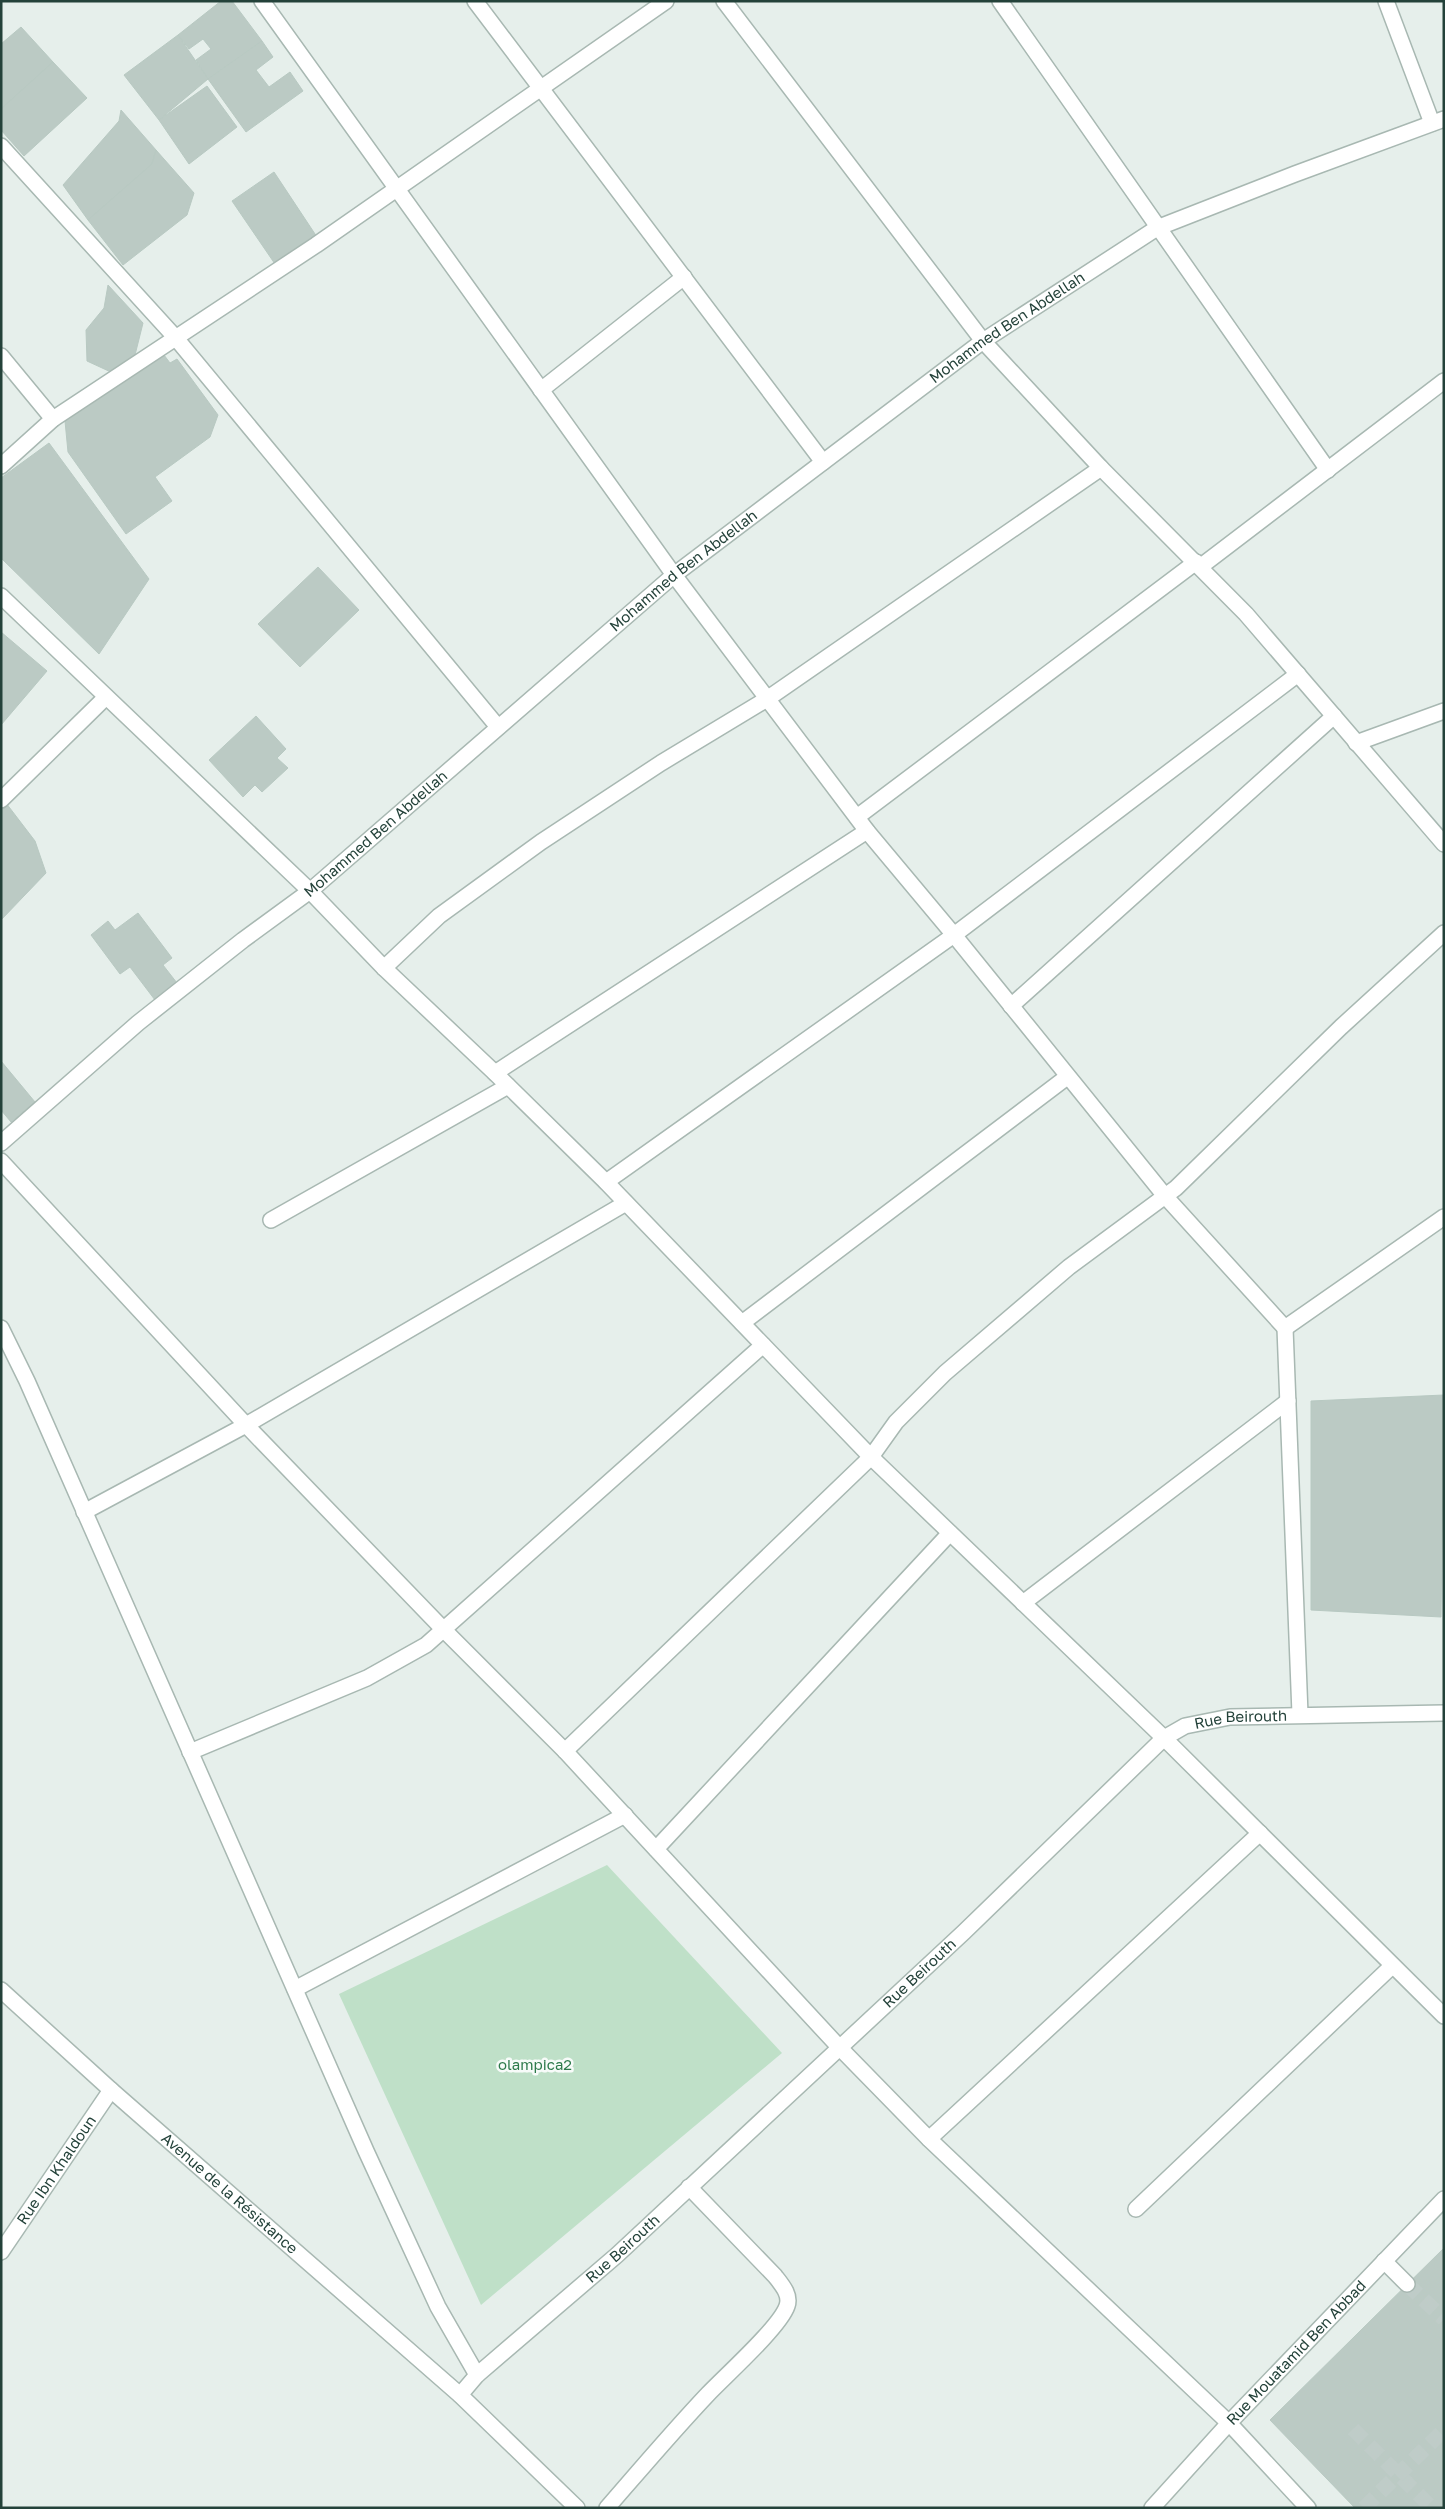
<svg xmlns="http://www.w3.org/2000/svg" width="1445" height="2509" viewBox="0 0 1445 2509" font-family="'Golos Text',sans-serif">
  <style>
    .green { fill: #bfe0c8 }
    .building { fill: #bbcac4; stroke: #b8c9c2 }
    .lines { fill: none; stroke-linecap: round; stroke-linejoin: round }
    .minor-tunnel { stroke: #bfccc8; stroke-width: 15; stroke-dasharray: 15 8; stroke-linecap: butt }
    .minor-casing { stroke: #a8b8b2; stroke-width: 18 }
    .minor { stroke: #fff; stroke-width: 15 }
    .labels { text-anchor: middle; stroke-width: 5; stroke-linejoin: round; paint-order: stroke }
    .street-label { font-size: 15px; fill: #24423a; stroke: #f7fbf9 }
    .park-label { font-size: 15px; fill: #2d7a4b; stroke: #f7fbf9 }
  </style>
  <rect width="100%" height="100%" fill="#e6efeb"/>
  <polygon class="green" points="607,1865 782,2053 481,2305 339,1994"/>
  <g class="building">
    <polygon points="221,1 232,1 262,41 208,79 196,60 211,49 203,39 189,49 178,35"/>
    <polygon points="21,27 53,62 1,109 1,44"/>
    <polygon points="178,35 208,79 159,120 124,75"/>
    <polygon points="262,41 273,57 256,70 269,87 290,72 303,91 246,132 208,79"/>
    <polygon points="53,62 87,98 24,156 1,130 1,109"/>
    <polygon points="207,86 237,127 189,164 159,120"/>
    <polygon points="121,110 156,150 152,164 88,220 63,185 119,121"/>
    <polygon points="156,150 194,193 187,215 123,265 88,220 152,164"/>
    <polygon points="274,172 317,237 275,264 232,201"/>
    <polygon points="108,285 143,323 135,355 113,373 87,361 86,330 104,308"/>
    <polygon points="161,351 170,363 177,359 218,415 210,437 155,477 172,501 126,534 68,452 65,421"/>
    <polygon points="49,443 149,579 99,654 1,558 1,478"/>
    <polygon points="318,567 359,610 300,667 258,624"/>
    <polygon points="1,632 47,671 1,725"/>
    <polygon points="256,716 286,749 277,758 288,768 262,792 255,785 243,797 209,760"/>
    <polygon points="6,803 35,841 46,873 1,920 1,808"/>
    <polygon points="138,913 172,958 163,965 177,983 155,1000 130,967 120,974 91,935 108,921 115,930"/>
    <polygon points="1,1061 35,1102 11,1122 1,1110"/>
    <polygon points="1444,1395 1441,1617 1311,1610 1311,1401"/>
    <polygon points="1444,2248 1444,2508 1355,2508 1270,2420"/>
  </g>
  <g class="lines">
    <g class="minor-tunnel">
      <polyline points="1407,2284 1444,2319"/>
      <polyline points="1353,2429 1432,2508"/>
      <polyline points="1364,2508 1444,2430"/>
    </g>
    <defs>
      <g id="minor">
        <polyline points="262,1 674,575 867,831 954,935 1165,1196 1285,1328 1444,1217"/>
        <polyline points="475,1 823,462"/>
        <polyline points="724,1 983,341 1101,468 1246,614 1444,844"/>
        <polyline points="1000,1 1328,470"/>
        <polyline points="1386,1 1432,123"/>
        <polyline points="1,146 175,337 498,727"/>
        <polyline points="1,356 53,419"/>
        <polyline points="541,390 684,277"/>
        <polyline points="1,466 53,419 316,245 666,1"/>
        <polyline points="1200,567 1444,381"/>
        <polyline points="1,596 310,891 384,968 495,1073 606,1182 871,1457 1164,1738 1444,2016"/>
        <polyline points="1356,743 1444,711"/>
        <polyline points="1,800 106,697"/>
        <polyline points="857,817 1196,562"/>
        <polyline points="384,968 439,916 541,842 661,763 767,699 1101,468"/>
        <polyline points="1011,1006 1334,716"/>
        <polyline points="495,1073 867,831"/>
        <path id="s1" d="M1,1143l137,-120 105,-83 67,-49 364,-316 309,-234 174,-113 138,-54 149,-55"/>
        <polyline points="1,1161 246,1425 444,1630 565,1751 839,2047 929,2139 1229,2423 1308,2508"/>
        <polyline points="606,1182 954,935 1298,674"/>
        <polyline points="271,1220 508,1086"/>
        <polyline points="742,1323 1067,1077"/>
        <polyline points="1,1328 27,1381 366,2151 438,2307 477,2375"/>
        <polyline points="1285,1328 1300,1714"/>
        <polyline points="84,1512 246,1425 626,1203"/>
        <polyline points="1023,1603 1288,1401"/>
        <polyline points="565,1751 871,1457 896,1422 945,1373 1069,1267 1176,1188 1341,1027 1444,933"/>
        <polyline points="190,1752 367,1678 426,1645 763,1345"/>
        <polyline points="656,1849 950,1533"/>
        <polyline points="295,1989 625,1815"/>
        <path id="s2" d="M1,1990l110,100 349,305 117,113"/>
        <polyline points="929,2139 1260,1833"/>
        <polyline points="1136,2209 1392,1966"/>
        <path id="s3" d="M1,2252l110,-162"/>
        <polyline points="1384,2261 1407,2284"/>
        <path id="s4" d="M460,2395l17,-20 140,-120 347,-323 200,-194 21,-12 45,-9 214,-4"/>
        <path d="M607,2508c33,-38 66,-77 101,-114 17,-18 72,-67 79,-88 4,-11 -5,-21 -12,-30l-86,-89"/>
        <path id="s5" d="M1152,2508l77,-85 215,-224"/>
      </g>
    </defs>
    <use href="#minor" class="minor-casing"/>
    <use href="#minor" class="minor"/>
  </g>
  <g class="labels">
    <g class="street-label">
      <text dy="5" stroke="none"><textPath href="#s1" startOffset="1296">Mohammed Ben Abdellah</textPath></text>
      <text dy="5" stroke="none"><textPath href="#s1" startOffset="891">Mohammed Ben Abdellah</textPath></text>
      <text dy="5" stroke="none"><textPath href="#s1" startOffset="486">Mohammed Ben Abdellah</textPath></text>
      <text dy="5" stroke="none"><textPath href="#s4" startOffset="1044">Rue Beirouth</textPath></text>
      <text dy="5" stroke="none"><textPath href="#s4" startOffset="624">Rue Beirouth</textPath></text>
      <text dy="5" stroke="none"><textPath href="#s3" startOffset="99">Rue Ibn Khaldoun</textPath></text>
      <text dy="5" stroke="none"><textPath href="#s2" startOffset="306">Avenue de la Résistance</textPath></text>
      <text dy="5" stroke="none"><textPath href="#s4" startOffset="219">Rue Beirouth</textPath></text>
      <text dy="5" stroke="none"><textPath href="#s5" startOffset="212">Rue Mouatamid Ben Abbad</textPath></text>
    </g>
    <g class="park-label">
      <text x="535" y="2070">olampica2</text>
    </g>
  </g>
  <rect width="1445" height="2509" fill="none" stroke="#24423a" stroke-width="5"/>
</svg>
